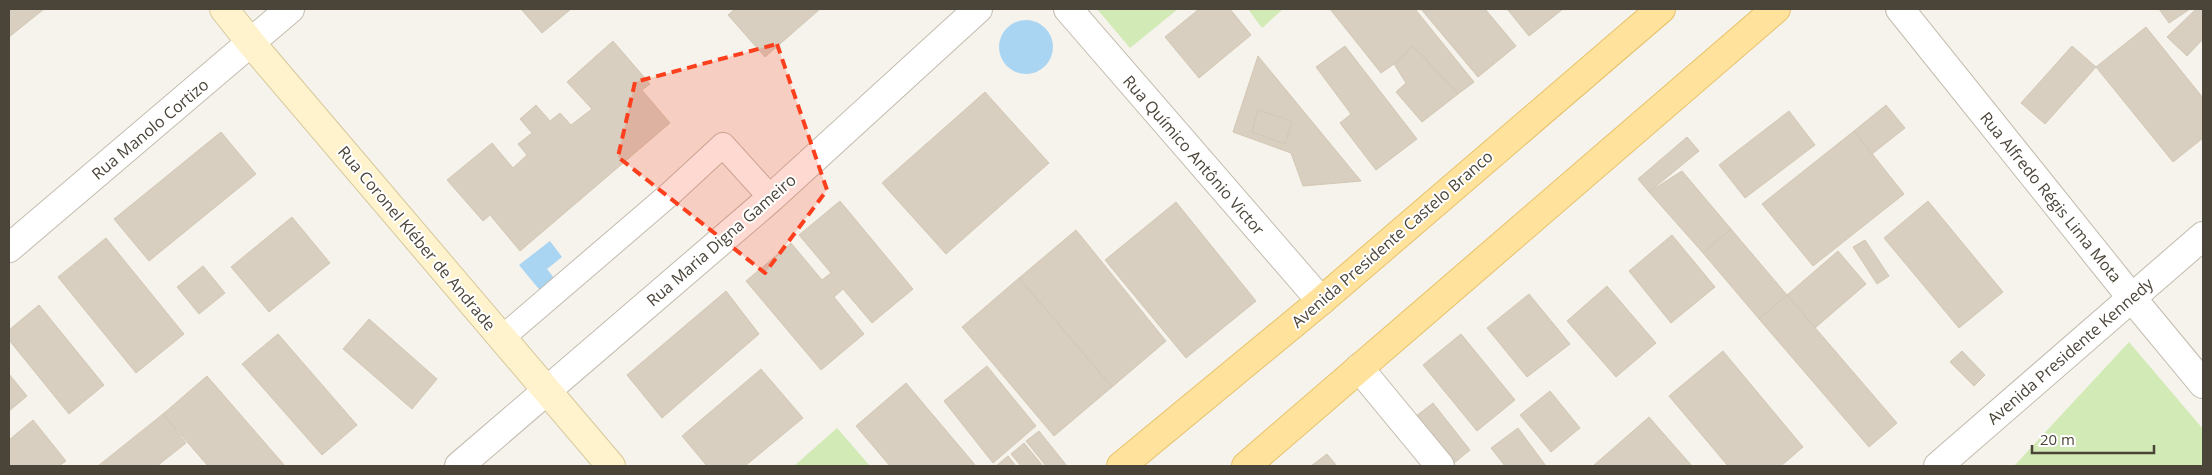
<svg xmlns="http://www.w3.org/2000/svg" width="2212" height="475" viewBox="0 0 2212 475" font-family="'Open Sans',sans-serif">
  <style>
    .green { fill: #d2eab5 }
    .water { fill: #a9d4f2 }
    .building { fill: #d8cfc1; stroke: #d3c7b4 }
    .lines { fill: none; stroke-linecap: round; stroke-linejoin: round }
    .lane-casing { stroke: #c2bbae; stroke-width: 26 }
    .street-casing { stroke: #c2bbae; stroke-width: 30 }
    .secondary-casing { stroke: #d6c79b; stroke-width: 30 }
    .primary-casing { stroke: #e6c16a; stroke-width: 30 }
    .lane { stroke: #fff; stroke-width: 24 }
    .street { stroke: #fff; stroke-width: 28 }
    .secondary { stroke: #fff3cd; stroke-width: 28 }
    .primary { stroke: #ffe39c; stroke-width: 28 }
    .marked { fill: #fc3f1d; fill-opacity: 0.2; stroke: #fc3f1d; stroke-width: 4; stroke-dasharray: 10 6; stroke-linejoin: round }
    .labels { text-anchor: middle; stroke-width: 4; stroke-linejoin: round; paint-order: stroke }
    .street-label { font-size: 16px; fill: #4b4439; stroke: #fff }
  </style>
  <rect width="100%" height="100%" fill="#f6f3ec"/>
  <g class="green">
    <polygon points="1097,9 1178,9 1130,48"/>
    <polygon points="1248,9 1283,9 1262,28"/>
    <polygon points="2129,342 2203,429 2203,466 2014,466"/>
    <polygon points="837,428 870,466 794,466"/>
  </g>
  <g class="water">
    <circle cx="1026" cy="47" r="27"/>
    <polygon points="550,241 562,257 547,269 558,283 543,294 519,265"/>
  </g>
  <g class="building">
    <polygon points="9,9 44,9 9,37"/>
    <polygon points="521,9 571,9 542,33"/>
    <polygon points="735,9 820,9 765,57 728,15"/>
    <polygon points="1199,9 1230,9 1251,35 1199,78 1165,37"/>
    <polygon points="1330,9 1415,9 1474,82 1458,94 1413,46 1394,64 1381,73"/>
    <polygon points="1421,9 1485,9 1516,46 1478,77"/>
    <polygon points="1507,9 1563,9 1529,36"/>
    <polygon points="2159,9 2190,9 2169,23"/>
    <polygon points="2196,9 2203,9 2203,39 2187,56 2167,37"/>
    <polygon points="2146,27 2203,98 2203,138 2173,162 2096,67"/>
    <polygon points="613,41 650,84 642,90 670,123 520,251 490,215 483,221 447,180 492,143 513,168 527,155 518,144 532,133 520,119 536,105 550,121 560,113 571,125 592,109 567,82"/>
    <polygon points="1345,46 1417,139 1376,170 1340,123 1351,114 1316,67"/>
    <polygon points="1413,46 1458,94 1422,122 1396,92 1406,83 1394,64"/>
    <polygon points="2072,46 2096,67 2045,124 2021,103"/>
    <polygon points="1258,56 1361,181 1303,186 1291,153 1233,132"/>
    <polygon points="985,92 1049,163 946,254 882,183"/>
    <polygon points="1886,105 1905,128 1872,154 1854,131"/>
    <polygon points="1258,110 1292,121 1285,144 1252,132"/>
    <polygon points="1789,111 1815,145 1745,198 1719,165"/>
    <polygon points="1854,131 1904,194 1813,266 1762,204"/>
    <polygon points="221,132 256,174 149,261 114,219"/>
    <polygon points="1687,137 1699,151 1649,192 1638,179"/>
    <polygon points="1682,171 1731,229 1703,253 1649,192"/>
    <polygon points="840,201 913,289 872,323 843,289 834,297 864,334 821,370 746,281 791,243 822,280 831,273 799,235"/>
    <polygon points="1928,201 2003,292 1959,328 1884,238"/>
    <polygon points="1176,202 1256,301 1186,358 1105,260"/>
    <polygon points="292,217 330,263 269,312 231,267"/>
    <polygon points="1731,229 1787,295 1759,319 1703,253"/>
    <polygon points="1076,230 1166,341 1112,387 1019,278"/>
    <polygon points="1672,235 1715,287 1671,323 1629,271"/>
    <polygon points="106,238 184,334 136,373 58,277"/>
    <polygon points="1865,240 1889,276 1877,284 1853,247"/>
    <polygon points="1838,251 1866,284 1815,328 1787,295"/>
    <polygon points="203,266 225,293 199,314 177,287"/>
    <polygon points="1019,278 1112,387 1054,436 962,327"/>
    <polygon points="1607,286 1656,343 1616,377 1567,321"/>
    <polygon points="726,291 759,334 662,418 627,375"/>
    <polygon points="1529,294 1570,344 1527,377 1487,328"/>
    <polygon points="1787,295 1897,423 1869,447 1759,319"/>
    <polygon points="39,305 104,385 69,414 9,340 9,330"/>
    <polygon points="369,319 437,379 412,409 343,349"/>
    <polygon points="278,334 357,425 322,455 242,364"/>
    <polygon points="1461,334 1515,400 1477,431 1423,365"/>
    <polygon points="1723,351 1803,447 1781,466 1728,466 1669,396"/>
    <polygon points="1962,351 1985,375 1974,386 1950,362"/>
    <polygon points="987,366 1036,426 993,463 944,401"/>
    <polygon points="761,369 803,418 745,466 707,466 682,436"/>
    <polygon points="9,374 27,396 9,411"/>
    <polygon points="207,376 285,466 208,466 163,414"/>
    <polygon points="906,383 976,466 890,466 856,426"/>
    <polygon points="1550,391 1580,428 1551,452 1520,415"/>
    <polygon points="1433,403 1470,450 1453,464 1415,417"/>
    <polygon points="163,414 186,443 157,466 98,466"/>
    <polygon points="1649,417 1692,466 1593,466"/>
    <polygon points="33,420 66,461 59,466 9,466 9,440"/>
    <polygon points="1518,428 1546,466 1505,466 1491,448"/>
    <polygon points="1039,431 1067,466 1046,466 1026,441"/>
    <polygon points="1024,443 1043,466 1021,466 1011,454"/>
    <polygon points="1327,454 1337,466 1311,466"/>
    <polygon points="1008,456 1016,466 996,466"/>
  </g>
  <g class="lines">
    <defs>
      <polyline id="lane" points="502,338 671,193 723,145 771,198"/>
      <g id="street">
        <polyline points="1068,9 1321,301"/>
        <polyline points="1900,9 2131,297 2203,384"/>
        <polyline points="9,248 290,9"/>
        <polyline points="1359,368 1440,466"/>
        <polyline points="459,466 771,198 978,9"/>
        <polyline points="1938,466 2203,236"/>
      </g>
      <polyline id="secondary" points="224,9 251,43 611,466"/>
      <g id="primary">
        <polyline points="1121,466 1321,301 1661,9"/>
        <polyline points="1246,466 1776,9"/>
      </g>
    </defs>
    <use href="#lane" class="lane-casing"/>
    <use href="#street" class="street-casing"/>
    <use href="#secondary" class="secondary-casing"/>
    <use href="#primary" class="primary-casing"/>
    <use href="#lane" class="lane"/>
    <use href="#street" class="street"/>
    <use href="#secondary" class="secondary"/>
    <use href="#primary" class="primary"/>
  </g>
  <path class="marked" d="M777,44l50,146 -62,83 -147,-116 17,-75z"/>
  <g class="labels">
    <g class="street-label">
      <text transform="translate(150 129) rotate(-40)" y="6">Rua Manolo Cortizo</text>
      <text transform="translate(1194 155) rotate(49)" y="6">Rua Químico Antônio Victor</text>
      <text transform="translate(2051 197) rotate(51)" y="6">Rua Alfredo Régis Lima Mota</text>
      <text transform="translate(417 238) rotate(50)" y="6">Rua Coronel Kléber de Andrade</text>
      <text transform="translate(1392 239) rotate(-41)" y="6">Avenida Presidente Castelo Branco</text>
      <text transform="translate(721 240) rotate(-41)" y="6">Rua Maria Digna Gameiro</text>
      <text transform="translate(2070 351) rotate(-41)" y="6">Avenida Presidente Kennedy</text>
    </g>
  </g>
  <rect width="2212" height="475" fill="none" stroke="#4b4439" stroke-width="20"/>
  <path d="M2032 445v8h122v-8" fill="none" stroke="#4b4439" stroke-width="2.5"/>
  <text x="2040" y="445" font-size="15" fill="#4b4439" stroke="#ffffff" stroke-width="4" paint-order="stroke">20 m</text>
</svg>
